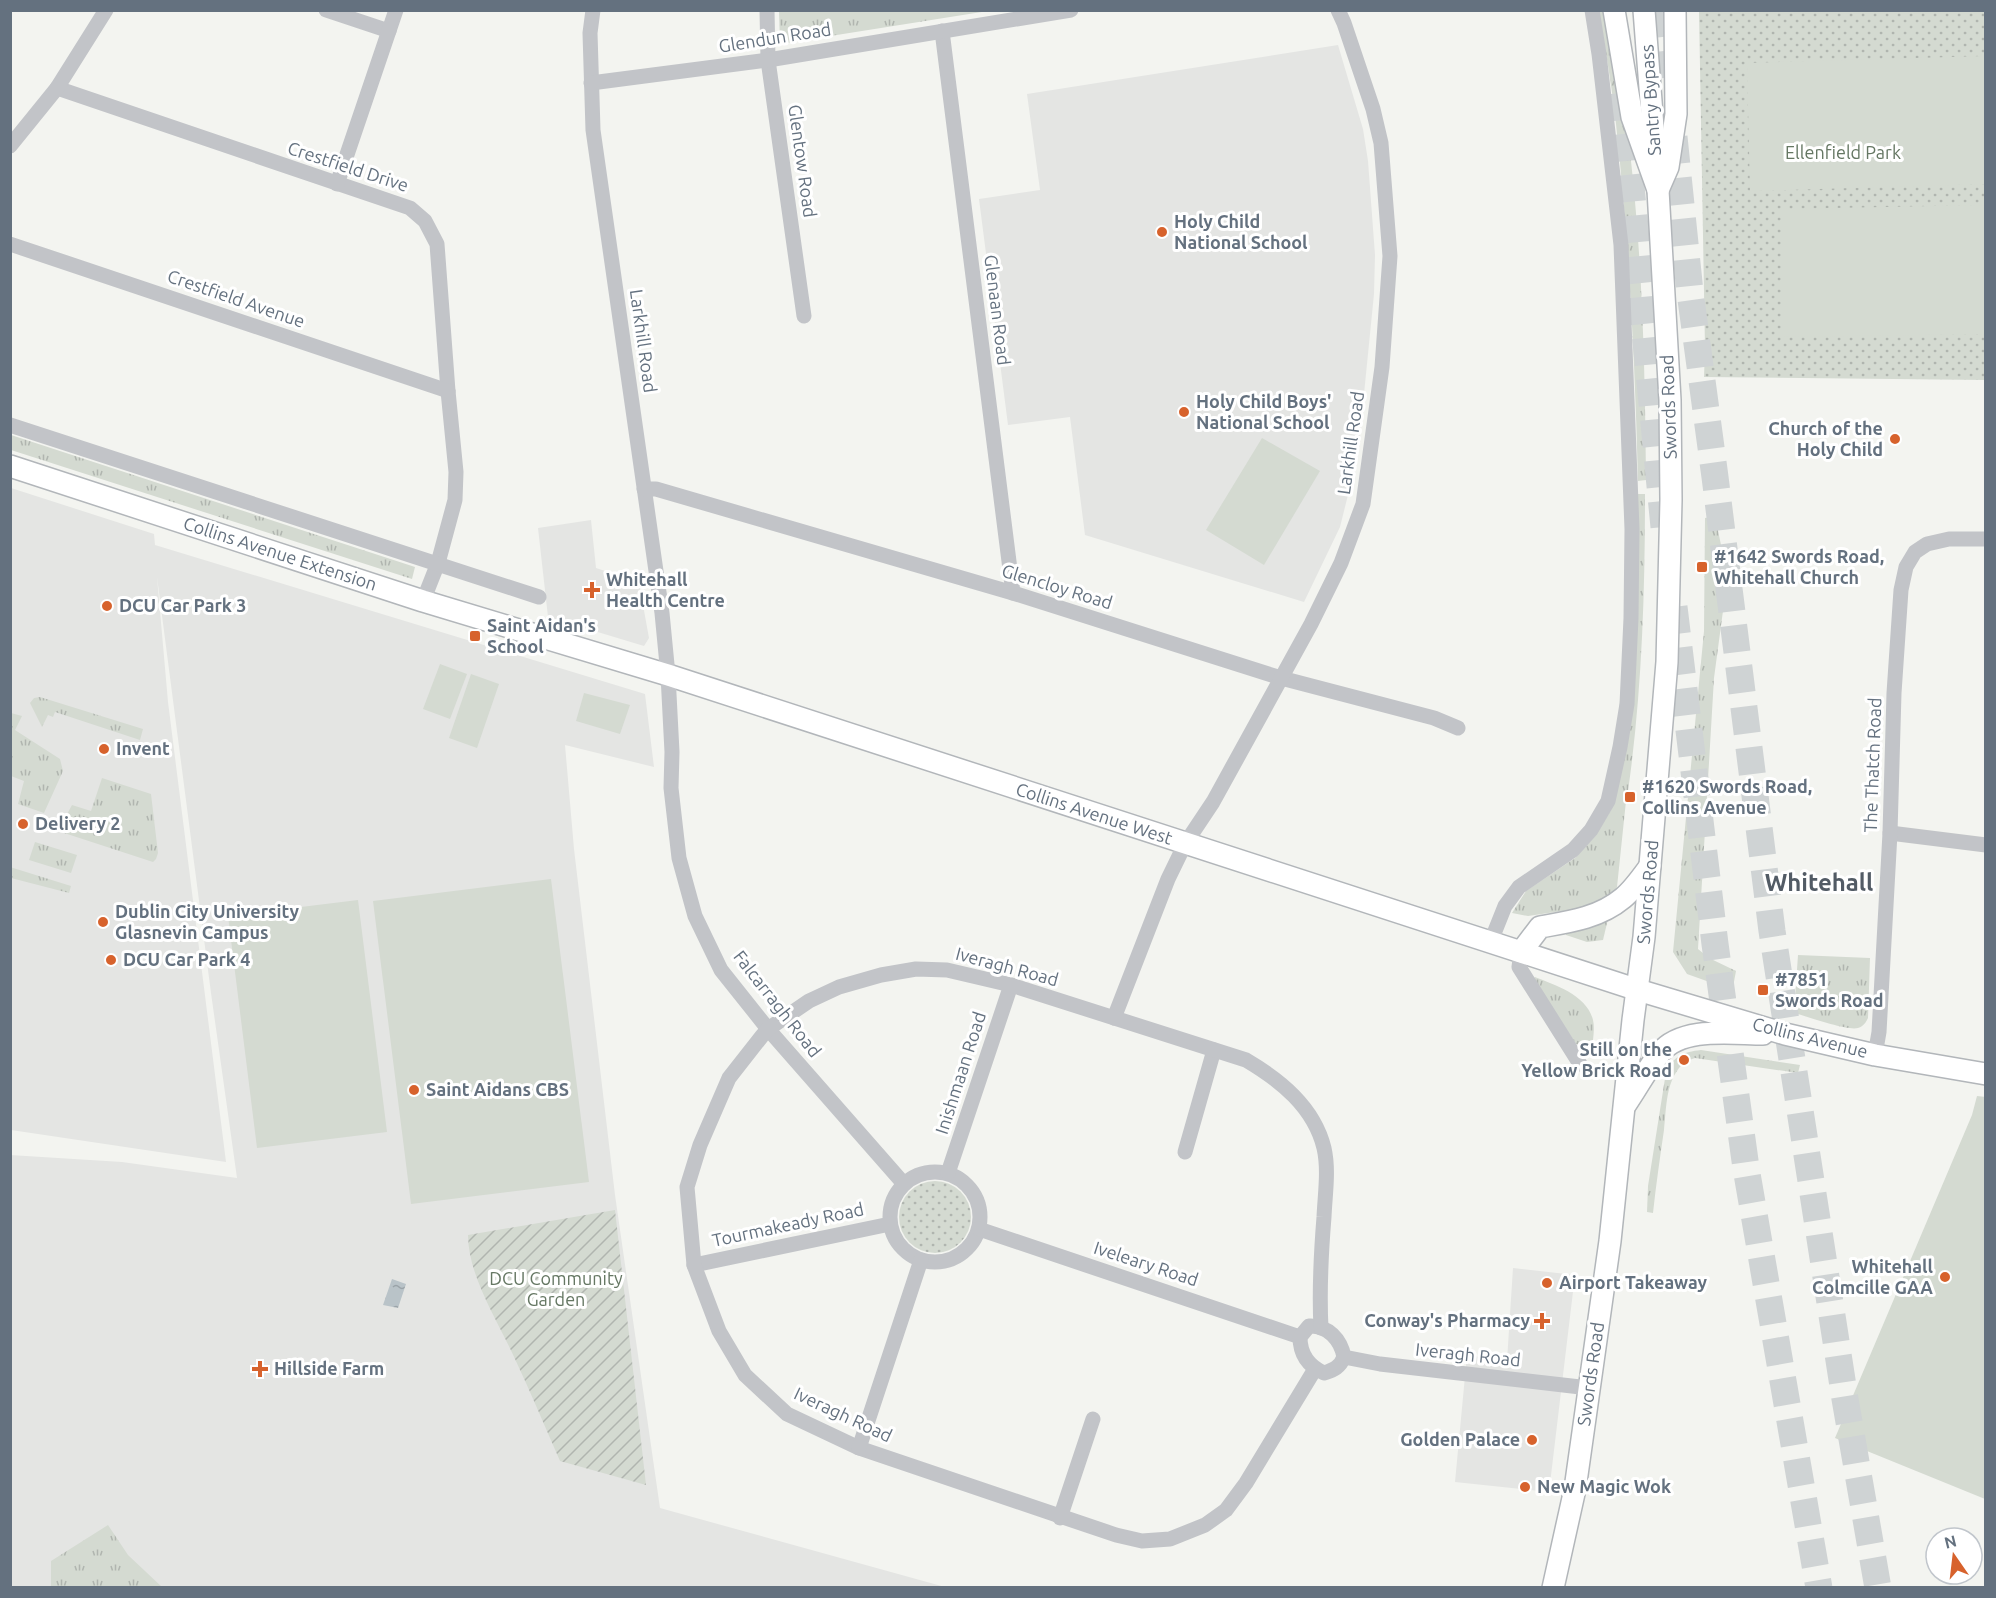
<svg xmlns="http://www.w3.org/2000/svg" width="1996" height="1598" viewBox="0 0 1996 1598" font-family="Ubuntu,sans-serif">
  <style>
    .built { fill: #e4e5e3 }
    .grass { fill: url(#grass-tufts) }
    .park { fill: url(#park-dots) }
    .garden { fill: url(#garden-furrows) }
    .pitch { fill: #d4dad1 }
    .water { fill: url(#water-ripples) }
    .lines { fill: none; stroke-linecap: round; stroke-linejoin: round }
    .motorway-tunnel { stroke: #cfd3d4; stroke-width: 27; stroke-dasharray: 27 14; stroke-linecap: butt }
    .secondary-casing { stroke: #b2b6ba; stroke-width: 24 }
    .minor { stroke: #c2c4c8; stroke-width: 15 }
    .secondary { stroke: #fff; stroke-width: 21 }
    .poi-dot { fill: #d7622c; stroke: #fff; stroke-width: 2 }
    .labels { text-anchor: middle; stroke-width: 6; stroke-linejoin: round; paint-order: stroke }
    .street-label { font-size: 18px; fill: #64717f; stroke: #fff }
    .park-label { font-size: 18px; fill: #657763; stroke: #fff }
    .poi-label { font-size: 18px; font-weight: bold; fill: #64717f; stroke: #fff; text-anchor: start }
    .district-label { font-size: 24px; font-weight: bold; fill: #525b65; stroke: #fff }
  </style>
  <defs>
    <pattern id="grass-tufts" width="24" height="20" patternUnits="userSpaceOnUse" patternTransform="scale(1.5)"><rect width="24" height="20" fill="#d4dad1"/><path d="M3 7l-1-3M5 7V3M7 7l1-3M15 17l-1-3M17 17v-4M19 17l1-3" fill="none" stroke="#b0b5af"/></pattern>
    <pattern id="park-dots" width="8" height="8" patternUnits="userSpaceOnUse" patternTransform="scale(1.5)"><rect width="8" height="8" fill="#d4dad1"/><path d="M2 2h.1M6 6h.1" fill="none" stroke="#b0b5af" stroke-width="1.8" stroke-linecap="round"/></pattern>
    <pattern id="garden-furrows" width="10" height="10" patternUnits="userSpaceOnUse" patternTransform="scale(1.5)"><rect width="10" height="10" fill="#d4dad1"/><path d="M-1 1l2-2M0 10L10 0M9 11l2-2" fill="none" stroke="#b0b5af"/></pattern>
    <pattern id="water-ripples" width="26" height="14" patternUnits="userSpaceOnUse" patternTransform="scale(1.5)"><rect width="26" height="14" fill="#b9c3c8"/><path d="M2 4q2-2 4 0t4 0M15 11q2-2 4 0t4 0" fill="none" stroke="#9aa3a8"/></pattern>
  </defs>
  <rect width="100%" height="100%" fill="#f3f4f0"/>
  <g class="built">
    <polygon points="1338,45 1363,129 1368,161 1375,255 1374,294 1360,434 1352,479 1340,527 1304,602 1085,535 1070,417 1008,425 979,199 1040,190 1027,94"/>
    <polygon points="11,488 154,534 155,545 645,694 654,767 565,745 574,849 615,1195 660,1508 945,1587 11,1587 10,1155 122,1162 237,1178 211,993 157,577 168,702 226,1162 11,1130"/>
    <polygon points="591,520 596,568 617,575 637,572 649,638 644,646 548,617 538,528"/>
    <polygon points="1513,1268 1575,1275 1549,1492 1455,1482 1467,1355 1507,1361"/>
  </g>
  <g class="grass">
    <polygon points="779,11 779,10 988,11 780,44"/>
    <path d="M1599,11h8c6,36 14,72 19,108 16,120 19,241 20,361l-8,1c-3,-120 -9,-238 -22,-357 -4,-38 -11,-76 -17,-113z"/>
    <polygon points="11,435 415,567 412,579 11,450"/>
    <path d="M1637,494h8c0,99 -3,199 -17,297h-4l-1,9 3,1 -9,86 -7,12 -46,18 -2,-6 -34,5 -16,-3 14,-22 49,-33 20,-22 16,-26z"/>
    <polygon points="1715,516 1721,545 1731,551 1714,678 1698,949 1709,958 1736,971 1733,987 1729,989 1687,974 1673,952 1704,631 1705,518"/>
    <polygon points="40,697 143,729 140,740 55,712 53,717 48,715 42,727 30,703 34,698"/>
    <polygon points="11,713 22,716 15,730 60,759 63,771 44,813 18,804 24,781 11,776"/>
    <polygon points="102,778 151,794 158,853 156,859 153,862 58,831 72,805 91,811"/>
    <polygon points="35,842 77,855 71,873 29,860"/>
    <polygon points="10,867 71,886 69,893 11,878"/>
    <polygon points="1608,919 1603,940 1587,942 1566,935 1565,930"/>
    <path d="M1798,955l72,3 -2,60c-2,4 -4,8 -10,10 -12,3 -51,-12 -64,-15z"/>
    <path d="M1535,977c20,8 52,18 58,43 2,8 0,20 -1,28l-16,-4 -43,-65z"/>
    <path d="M1701,1050l99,15 -2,8 -103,-15c-8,3 -13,5 -18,13 -11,15 -11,40 -13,59 -4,27 -8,55 -11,83l-6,-1 1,-26 18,-114c8,-16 17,-20 35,-22z"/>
    <polygon points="108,1525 128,1555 162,1587 51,1587 51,1561"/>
  </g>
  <g class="park">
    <polygon points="1699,11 1985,11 1985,380 1704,377 1705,348"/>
    <circle cx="935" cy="1217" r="36"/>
  </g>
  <path class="garden" d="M615,1210l31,275 -86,-24c-15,-34 -29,-68 -45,-102 -17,-38 -47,-83 -47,-124z"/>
  <g class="pitch">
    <polygon points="1985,56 1985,184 1750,191 1747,63"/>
    <polygon points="1985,205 1985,334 1783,337 1783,209"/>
    <polygon points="1262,438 1320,471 1264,565 1206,530"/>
    <polygon points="440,664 467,674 450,719 423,709"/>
    <polygon points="471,674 499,684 477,748 449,738"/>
    <polygon points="584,693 630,705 620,734 576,721"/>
    <polygon points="551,879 589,1182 411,1204 373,901"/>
    <polygon points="358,900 387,1132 257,1148 228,916"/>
    <polygon points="1977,1096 1986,1097 1985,1499 1835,1438 1972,1115"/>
  </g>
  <polygon class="water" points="392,1279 406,1284 398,1308 383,1305"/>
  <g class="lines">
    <g class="motorway-tunnel">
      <polyline points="1661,10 1669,87"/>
      <polyline points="1622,93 1664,527"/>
      <polyline points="1674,137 1690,292 1715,477 1772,931 1845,1399 1878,1588"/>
      <polyline points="1674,607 1715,944 1746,1168 1819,1588"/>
    </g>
    <defs>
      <g id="secondary">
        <polyline points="1644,10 1656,166"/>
        <polyline points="1658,190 1668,167 1676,114 1675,10"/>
        <polyline points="10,466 423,601 668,675 1638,990 1785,1034 1875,1055 1986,1074"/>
        <path d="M1521,952l19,-25c29,-5 59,-9 83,-29 10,-8 19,-21 27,-32"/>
        <path d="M1626,1104c11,-16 21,-35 34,-51 22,-27 72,-19 103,-19"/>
        <polyline points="1553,1588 1575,1489 1610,1241 1633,1020 1644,937 1667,662 1671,500 1670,400 1658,190 1632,117 1614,10"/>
      </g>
    </defs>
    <use href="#secondary" class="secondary-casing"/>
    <g class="minor">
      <polyline points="326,10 389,31"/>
      <polyline points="593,10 590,33 593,130 662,613 668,675 672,752 671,788 679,858 695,916 721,970 768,1029 904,1184"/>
      <polyline points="767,10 768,60 804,316"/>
      <polyline points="942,31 1013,593"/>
      <polyline points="591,83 768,60 1071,10"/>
      <polyline points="57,88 410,208 425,221 437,244 448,391 456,472 455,500 438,563 423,601"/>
      <polyline points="10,146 57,88 106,10"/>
      <polyline points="337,184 396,10"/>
      <polyline points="10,244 448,391"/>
      <polyline points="10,425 539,597"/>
      <polyline points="644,489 656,489 1013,593 1281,678 1434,718 1458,728"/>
      <polyline points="1890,833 1986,845"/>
      <polyline points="1491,941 1505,906 1519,887 1573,850 1591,830 1608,801 1620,747 1627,704 1631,618 1632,529 1621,245 1599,54 1592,10"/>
      <polyline points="1521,952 1519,967 1580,1064"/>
      <polyline points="1114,1018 1168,879 1185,844 1213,802 1311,624 1341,563 1363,504 1382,367 1390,256 1381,143 1373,109 1344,23 1338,10"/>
      <polyline points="1875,1055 1879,1032 1890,833 1894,693 1901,590 1906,567 1915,552 1927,544 1949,539 1986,539"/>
      <polyline points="1185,1152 1214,1050"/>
      <circle cx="935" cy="1217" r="45"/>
      <polyline points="948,1173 1011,985"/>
      <polyline points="979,1229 1300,1337"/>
      <polyline points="694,1265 890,1224"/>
      <path d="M1309,1326c19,-1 32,14 35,31 -4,10 -10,13 -20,16 -16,-7 -24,-19 -24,-36z"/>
      <polyline points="1344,1357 1380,1364 1589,1388"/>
      <path d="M1315,1369l-69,114 -20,27 -21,15 -35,14 -28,2 -26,-6 -257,-87 -72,-34 -42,-39 -26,-44 -25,-66 -7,-78 13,-42 29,-67 33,-42 6,-7 41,-28 30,-14 42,-12 35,-6 31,1 64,15 235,75c34,20 68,47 78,88 5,22 1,46 0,69 -3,37 -5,73 -3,111"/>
      <polyline points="859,1448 921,1260"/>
      <polyline points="1060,1518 1093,1419"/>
    </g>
    <use href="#secondary" class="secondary"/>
  </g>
  <g class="poi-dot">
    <circle cx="1162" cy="232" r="6"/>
    <circle cx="1184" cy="412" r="6"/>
    <circle cx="1895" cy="439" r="6"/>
    <rect x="1696" y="561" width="12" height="12" rx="3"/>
    <path d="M589 581h6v6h6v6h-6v6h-6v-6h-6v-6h6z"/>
    <circle cx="107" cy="606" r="6"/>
    <rect x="469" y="630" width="12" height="12" rx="3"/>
    <circle cx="104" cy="749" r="6"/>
    <rect x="1624" y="791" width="12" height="12" rx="3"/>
    <circle cx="23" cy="824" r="6"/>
    <circle cx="103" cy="922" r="6"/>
    <circle cx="111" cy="960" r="6"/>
    <rect x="1757" y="984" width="12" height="12" rx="3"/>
    <circle cx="1684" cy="1060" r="6"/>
    <circle cx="414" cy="1090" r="6"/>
    <circle cx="1945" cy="1277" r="6"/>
    <circle cx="1547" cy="1283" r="6"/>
    <path d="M1539 1312h6v6h6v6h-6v6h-6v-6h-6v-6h6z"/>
    <path d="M257 1360h6v6h6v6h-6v6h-6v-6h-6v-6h6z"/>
    <circle cx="1532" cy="1440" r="6"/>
    <circle cx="1525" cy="1487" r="6"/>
  </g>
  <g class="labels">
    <g class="street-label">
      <text transform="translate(775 38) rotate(-9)" y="6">Glendun Road</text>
      <text transform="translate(1651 100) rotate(-94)" y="6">Santry Bypass</text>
      <text transform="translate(802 161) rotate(82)" y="6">Glentow Road</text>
      <text transform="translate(348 167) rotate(18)" y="6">Crestfield Drive</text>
      <text transform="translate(236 299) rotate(19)" y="6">Crestfield Avenue</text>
      <text transform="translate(997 310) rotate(83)" y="6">Glenaan Road</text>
      <text transform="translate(643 341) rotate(82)" y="6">Larkhill Road</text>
      <text transform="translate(1669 407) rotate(-92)" y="6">Swords Road</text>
      <text transform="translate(1351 443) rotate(-82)" y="6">Larkhill Road</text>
      <text transform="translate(280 554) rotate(18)" y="6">Collins Avenue Extension</text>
      <text transform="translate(1057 587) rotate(17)" y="6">Glencloy Road</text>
      <text transform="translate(1873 765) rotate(-88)" y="6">The Thatch Road</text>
      <text transform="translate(1094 814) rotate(18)" y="6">Collins Avenue West</text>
      <text transform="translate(1648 892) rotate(-85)" y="6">Swords Road</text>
      <text transform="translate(1007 967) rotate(15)" y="6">Iveragh Road</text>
      <text transform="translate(777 1004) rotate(52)" y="6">Falcarragh Road</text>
      <text transform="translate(1810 1038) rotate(14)" y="6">Collins Avenue</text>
      <text transform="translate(961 1073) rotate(-72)" y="6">Inishmaan Road</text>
      <text transform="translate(788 1225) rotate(-12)" y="6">Tourmakeady Road</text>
      <text transform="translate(1146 1264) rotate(18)" y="6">Iveleary Road</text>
      <text transform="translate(1468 1355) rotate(6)" y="6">Iveragh Road</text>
      <text transform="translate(1591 1374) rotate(-82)" y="6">Swords Road</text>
      <text transform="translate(843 1415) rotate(25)" y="6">Iveragh Road</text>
    </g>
    <g class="park-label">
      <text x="1843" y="159">Ellenfield Park</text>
      <text x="556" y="1285">DCU Community<tspan x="556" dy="21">Garden</tspan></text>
    </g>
    <g class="poi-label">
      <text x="1174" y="228">Holy Child<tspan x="1174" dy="21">National School</tspan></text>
      <text x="1196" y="408">Holy Child Boys'<tspan x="1196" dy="21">National School</tspan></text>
      <text x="1883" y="435" text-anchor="end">Church of the<tspan x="1883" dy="21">Holy Child</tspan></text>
      <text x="1714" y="563">#1642 Swords Road,<tspan x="1714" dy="21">Whitehall Church</tspan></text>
      <text x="606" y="586">Whitehall<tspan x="606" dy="21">Health Centre</tspan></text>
      <text x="119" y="612">DCU Car Park 3</text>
      <text x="487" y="632">Saint Aidan's<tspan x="487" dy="21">School</tspan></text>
      <text x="116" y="755">Invent</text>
      <text x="1642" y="793">#1620 Swords Road,<tspan x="1642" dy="21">Collins Avenue</tspan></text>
      <text x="35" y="830">Delivery 2</text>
      <text x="115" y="918">Dublin City University<tspan x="115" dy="21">Glasnevin Campus</tspan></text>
      <text x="123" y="966">DCU Car Park 4</text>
      <text x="1775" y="986">#7851<tspan x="1775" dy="21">Swords Road</tspan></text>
      <text x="1672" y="1056" text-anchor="end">Still on the<tspan x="1672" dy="21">Yellow Brick Road</tspan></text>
      <text x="426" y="1096">Saint Aidans CBS</text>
      <text x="1933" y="1273" text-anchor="end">Whitehall<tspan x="1933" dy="21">Colmcille GAA</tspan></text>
      <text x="1559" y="1289">Airport Takeaway</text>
      <text x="1530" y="1327" text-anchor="end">Conway's Pharmacy</text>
      <text x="274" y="1375">Hillside Farm</text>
      <text x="1520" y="1446" text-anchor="end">Golden Palace</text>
      <text x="1537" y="1493">New Magic Wok</text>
    </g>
    <g class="district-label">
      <text x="1819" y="891">Whitehall</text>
    </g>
  </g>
  <rect width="1996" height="1598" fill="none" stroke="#64717f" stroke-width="24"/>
  <g transform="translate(1954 1556) rotate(346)"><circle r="28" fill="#ffffff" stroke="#c1c6cc" stroke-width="1.5"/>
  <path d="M0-4.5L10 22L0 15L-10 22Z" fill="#d7622c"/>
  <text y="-9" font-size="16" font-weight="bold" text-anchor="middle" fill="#64717f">N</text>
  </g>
</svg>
